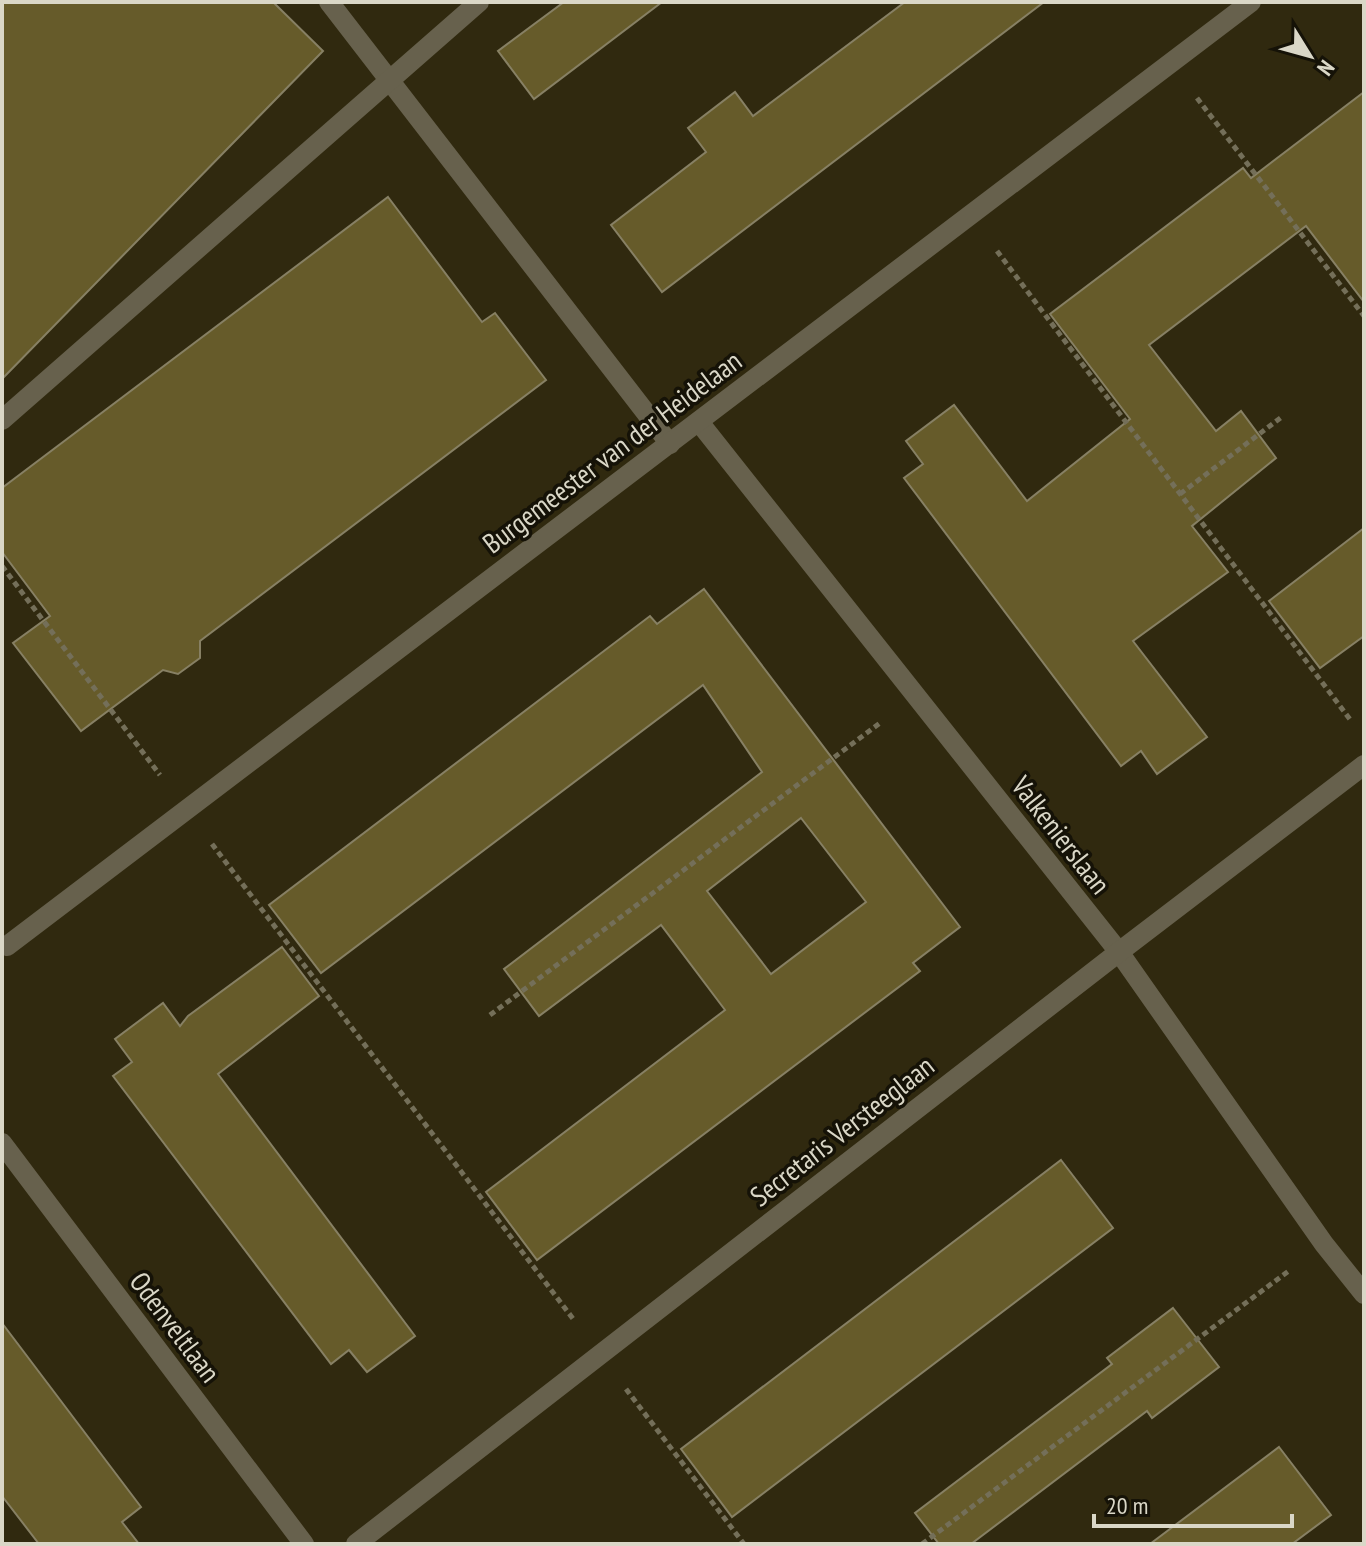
<svg xmlns="http://www.w3.org/2000/svg" width="1366" height="1546" viewBox="0 0 1366 1546" font-family="'PT Sans Narrow',sans-serif">
  <style>
    .building { fill: #665b2a; stroke: #878064; stroke-width: 2; fill-rule: evenodd }
    .lines { fill: none; stroke-linecap: round; stroke-linejoin: round }
    .path { stroke: #746f59; stroke-width: 5; stroke-dasharray: 6 4; stroke-linecap: butt }
    .service { stroke: #67614d; stroke-width: 20 }
    .minor { stroke: #67614d; stroke-width: 20 }
    .tertiary { stroke: #67614d; stroke-width: 20 }
    .labels { text-anchor: middle; stroke-width: 7; stroke-linejoin: round; paint-order: stroke }
    .street-label { font-size: 28px; fill: #dad7c7; stroke: #151207 }
  </style>
  <rect width="100%" height="100%" fill="#30290f"/>
  <g class="building">
    <polygon points="2,2 273,2 323,51 2,379"/>
    <polygon points="564,2 662,2 534,99 498,51"/>
    <polygon points="905,2 1044,2 662,292 611,225 706,152 688,128 735,92 753,116"/>
    <polygon points="1364,92 1364,302 1306,226 1149,345 1216,431 1241,411 1276,458 1192,526 1228,572 1133,641 1207,737 1157,774 1141,751 1121,766 904,478 923,464 906,441 954,405 1027,501 1130,419 1050,314 1243,168 1251,178"/>
    <polygon points="388,197 482,322 495,313 546,380 200,641 200,658 178,674 163,670 81,731 13,643 50,616 2,552 2,488"/>
    <polygon points="1364,528 1364,636 1320,668 1269,601"/>
    <path d="M704,589l256,338 -47,36 7,8 -383,289 -51,-68 239,-182 -64,-85 -122,91 -35,-47 258,-197 -59,-87 -382,288 -52,-68 381,-289 7,8zM801,818l65,84 -95,72 -64,-83z"/>
    <polygon points="282,947 319,996 218,1074 415,1336 367,1372 349,1350 331,1364 113,1076 132,1062 115,1039 163,1003 180,1026 188,1016"/>
    <polygon points="1061,1160 1113,1228 732,1517 681,1449"/>
    <polygon points="1173,1308 1219,1367 1152,1418 1147,1411 971,1544 939,1544 915,1513 1112,1364 1107,1358"/>
    <polygon points="2,1323 141,1507 122,1522 139,1544 39,1544 2,1496"/>
    <polygon points="1279,1447 1331,1515 1292,1544 1150,1544"/>
  </g>
  <g class="lines">
    <g class="path">
      <polyline points="1197,98 1364,316"/>
      <polyline points="997,251 1352,722"/>
      <polyline points="1180,494 1283,416"/>
      <polyline points="2,566 160,775"/>
      <polyline points="212,844 574,1320"/>
      <polyline points="490,1015 880,723"/>
      <polyline points="626,1389 744,1544"/>
      <polyline points="922,1544 1290,1270"/>
    </g>
    <g class="service">
      <polyline points="329,2 670,444"/>
      <polyline points="2,420 479,2"/>
    </g>
    <g class="minor">
      <polyline points="699,422 1119,952 1324,1244 1364,1294"/>
      <polyline points="7,946 1251,2"/>
      <polyline points="356,1544 1119,952 1364,765"/>
    </g>
    <polyline class="tertiary" points="2,1143 304,1544"/>
  </g>
  <g class="labels">
    <g class="street-label">
      <text transform="translate(612 452) rotate(-37)" y="10">Burgemeester van der Heidelaan</text>
      <text transform="translate(1061 835) rotate(52)" y="10">Valkenierslaan</text>
      <text transform="translate(842 1131) rotate(-38)" y="10">Secretaris Versteeglaan</text>
      <text transform="translate(175 1327) rotate(53)" y="10">Odenveltlaan</text>
    </g>
  </g>
  <rect width="1366" height="1546" fill="none" stroke="#dad7c7" stroke-width="8"/>
  <g transform="translate(1310 56) rotate(127)" stroke="#151207" stroke-width="6" paint-order="stroke">
  <path d="M0-6L14 30L0 20L-14 30Z" fill="#dad7c7"/>
  <text y="-12" font-size="22" font-weight="bold" text-anchor="middle" fill="#dad7c7">N</text>
  </g>
  <path d="M1094 1514v12h198v-12" fill="none" stroke="#dad7c7" stroke-width="4"/>
  <text x="1106" y="1514" font-size="24" fill="#dad7c7" stroke="#151207" stroke-width="6" paint-order="stroke">20 m</text>
</svg>
